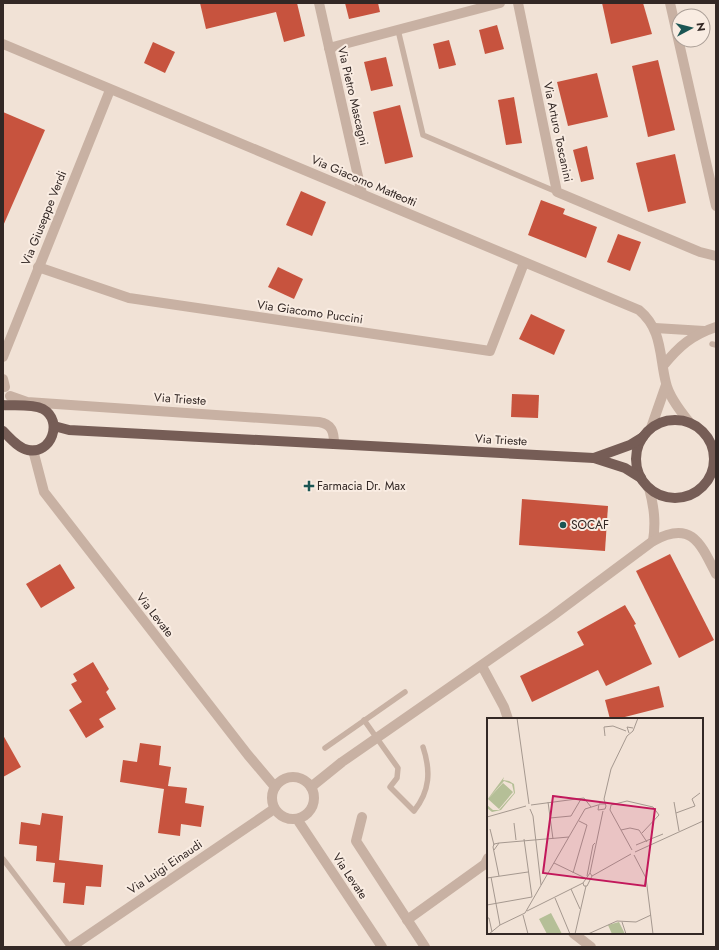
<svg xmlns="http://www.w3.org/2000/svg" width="719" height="950" viewBox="0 0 719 950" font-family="Jost,sans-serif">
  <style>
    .building { fill: #c7533e }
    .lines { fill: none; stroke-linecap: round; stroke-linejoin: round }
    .service { stroke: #c8b1a3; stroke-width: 5.5 }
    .minor { stroke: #c8b1a3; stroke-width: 10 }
    .tertiary { stroke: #c8b1a3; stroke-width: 10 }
    .primary { stroke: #765d56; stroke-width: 10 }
    .poi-dot { fill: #1b5553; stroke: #f9ece2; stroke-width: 1.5 }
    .labels { text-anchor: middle; stroke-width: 4; stroke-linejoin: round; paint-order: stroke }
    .street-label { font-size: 12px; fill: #332825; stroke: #f9ece2 }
    .poi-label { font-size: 12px; fill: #332825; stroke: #f9ece2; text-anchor: start }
    .inset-road { fill: none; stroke: #a5988f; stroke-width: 1 }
    .view { fill: #c2185b; fill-opacity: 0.15; stroke: #c2185b; stroke-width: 2 }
    .inset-edge { fill: none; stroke: #332825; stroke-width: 2 }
  </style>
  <rect width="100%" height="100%" fill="#f1e2d6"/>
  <g class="building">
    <polygon points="200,3 297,3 305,36 284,42 276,12 206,29"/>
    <polygon points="345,3 378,3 380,12 349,19"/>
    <polygon points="602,3 643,3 652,34 611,44"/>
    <polygon points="497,25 504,49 485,54 479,30"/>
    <polygon points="449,40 456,65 439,69 433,44"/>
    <polygon points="153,42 175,52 165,73 144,63"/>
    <polygon points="386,57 393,86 371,91 364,62"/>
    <polygon points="658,60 675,130 648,137 632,66"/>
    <polygon points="597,73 608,117 568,126 557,82"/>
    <polygon points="514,97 522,143 506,145 498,100"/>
    <polygon points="400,105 413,157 385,164 373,112"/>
    <polygon points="3,112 45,130 3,226"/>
    <polygon points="587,146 594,179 581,182 573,150"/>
    <polygon points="675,154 686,203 648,212 636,163"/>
    <polygon points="301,191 326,202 312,236 286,225"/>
    <polygon points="541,200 565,209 563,214 597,227 586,258 528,235"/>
    <polygon points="618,234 641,242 630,271 607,262"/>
    <polygon points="278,267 303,279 294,299 268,287"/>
    <polygon points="531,314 565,330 554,355 519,339"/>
    <polygon points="512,394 539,395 538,418 511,417"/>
    <polygon points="522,499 608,506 605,551 519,545"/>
    <polygon points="670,554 714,640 679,658 636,571"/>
    <polygon points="60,564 75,588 41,608 26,584"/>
    <polygon points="625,605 636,624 634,625 652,664 606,686 598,670 532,702 520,676 584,645 577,632"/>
    <polygon points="93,662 109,689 106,692 116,709 99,719 104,727 86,738 69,710 82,702 71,684 77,681 73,674"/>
    <polygon points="659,686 664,707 617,719 610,719 605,700"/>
    <polygon points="3,735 21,767 3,777"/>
    <polygon points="140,743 161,746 159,765 171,767 168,786 187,788 185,803 204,806 201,827 181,824 180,836 158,833 164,789 120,782 123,760 137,762"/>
    <polygon points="42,813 63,816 59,860 103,865 101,887 86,886 84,905 63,903 65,883 53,882 55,863 36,861 37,846 19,844 21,822 40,825"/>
  </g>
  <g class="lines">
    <g class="service">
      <polyline points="398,30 423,135 557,192"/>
      <polyline points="712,344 716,345"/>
      <path d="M364,720l34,48 -1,10 -7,9 24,24c16,-20 17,-40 9,-64"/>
      <polyline points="325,748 405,692"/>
      <polyline points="3,859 70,947"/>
    </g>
    <g class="minor">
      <polyline points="319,3 362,194"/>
      <polyline points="518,3 557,192 700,252 716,256"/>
      <polyline points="670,3 716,206"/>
      <polyline points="329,48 500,3"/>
      <polyline points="38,267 129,298 490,351 524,263"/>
      <polyline points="655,328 704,331"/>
      <polyline points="3,357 110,90"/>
      <path d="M663,366c16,-20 29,-31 53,-39"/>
      <polyline points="3,379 5,387"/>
      <path d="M10,396l17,6 292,20c13,2 15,10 15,22"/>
      <path d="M649,488c5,19 7,34 4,53"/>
      <polyline points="482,666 504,707 508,719"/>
      <path d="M311,787l31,-25 209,-145 102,-76c38,-21 47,1 63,33"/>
      <polyline points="362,817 356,841 425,947"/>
      <polyline points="407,920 485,864 488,858"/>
      <polyline points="573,933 591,947"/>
      <polyline points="71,947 274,809"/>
    </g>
    <g class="tertiary">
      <path d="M3,44l636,266c24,20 20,46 27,73 3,14 15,29 24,40"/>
      <polyline points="651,428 666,385"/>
      <polyline points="33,450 44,492 248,755 275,787"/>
      <circle cx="293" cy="798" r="21"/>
      <polyline points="297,819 382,947"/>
    </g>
    <g class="primary">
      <path d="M3,405c12,1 29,-1 40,4 21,12 8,46 -15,41 -10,-2 -18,-12 -25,-19"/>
      <circle cx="675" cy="459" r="39"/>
      <polyline points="54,426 69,430 594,458 625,468 641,478"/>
      <polyline points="594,458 630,445 643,437"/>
    </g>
  </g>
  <g class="poi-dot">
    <path d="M307 480h4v4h4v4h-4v4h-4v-4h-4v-4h4z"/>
    <circle cx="563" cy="525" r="4"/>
  </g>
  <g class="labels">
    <g class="street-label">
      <text transform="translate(353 96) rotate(77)" y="4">Via Pietro Mascagni</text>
      <text transform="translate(558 132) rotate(78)" y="4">Via Arturo Toscanini</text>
      <text transform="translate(364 181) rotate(23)" y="4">Via Giacomo Matteotti</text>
      <text transform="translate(44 218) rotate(-68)" y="4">Via Giuseppe Verdi</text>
      <text transform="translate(310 312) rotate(8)" y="4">Via Giacomo Puccini</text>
      <text transform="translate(180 399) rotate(4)" y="4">Via Trieste</text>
      <text transform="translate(501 440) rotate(3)" y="4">Via Trieste</text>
      <text transform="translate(155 615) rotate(52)" y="4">Via Levate</text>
      <text transform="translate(165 867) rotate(-34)" y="4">Via Luigi Einaudi</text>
      <text transform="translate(350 876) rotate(56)" y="4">Via Levate</text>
    </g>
    <g class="poi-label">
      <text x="317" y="490">Farmacia Dr. Max</text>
      <text x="571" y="529">SOCAF</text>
    </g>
  </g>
  <g transform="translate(487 718)">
    <rect width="216" height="216" fill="#f1e2d6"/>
    <path d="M17,59l-1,3 6,1 5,3 1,9 -14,17 -9,2 -5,-4v-3l6,5h6l15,-17 -2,-9 -8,-3 -17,19zM16,65l10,9 -14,17 -11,-10zM64,195l11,21h-15l-8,-15zM132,204l6,12h-13l-4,-9z" fill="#b5bf97"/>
    <path class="inset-road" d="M30,0l12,86M142,15l-2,-6 6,1M118,18l-1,-9 9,-1 13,5M61,84l5,37M187,84l5,29M118,86h-6l-1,6 7,-1 1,-3 -2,-7 7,-30 16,-33 6,-5 5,-13M44,87l53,-7 7,9M43,91l3,7 8,69M123,92l1,-5 16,-4 26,6 6,8 -17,18M123,92l22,40M189,95l19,-7 -3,-7 8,-6M0,99l39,-11M63,100l21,-2 10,-17M27,105l2,17M3,111l4,16M134,112l9,-2 9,2 8,12M37,121l8,58M12,125l70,-6M149,127l27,-11M7,132l5,-7 -5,1 -1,3 6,29M148,134l68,-31M147,137l12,23 7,56M67,145l31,15M86,155l14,-48 -8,-4M103,155l13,-62M103,155l2,3 -5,10h-3l-1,-3zM100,158l6,-31 2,-2M105,158l39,-22M4,159l9,48M0,160l41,-6M84,171l9,20M68,180l15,36M0,187l45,-8M40,193l56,-28M36,197l5,19M0,200h2l3,14M135,204l4,12M2,216l11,-9 25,-12 60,-104 13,-4M88,216l11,-48M101,216l29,-13 19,1 15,-7"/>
    <path class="view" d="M66,78l102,13 -10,77 -102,-13z"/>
    <rect width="216" height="216" class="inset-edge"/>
  </g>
  <rect width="719" height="950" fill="none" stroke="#332825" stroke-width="8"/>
  <g transform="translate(691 28) rotate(83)"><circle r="19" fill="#f9ece2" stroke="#aa9e96"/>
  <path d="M0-3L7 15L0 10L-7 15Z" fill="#1b5553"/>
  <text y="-6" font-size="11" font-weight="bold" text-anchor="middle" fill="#332825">N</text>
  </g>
</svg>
